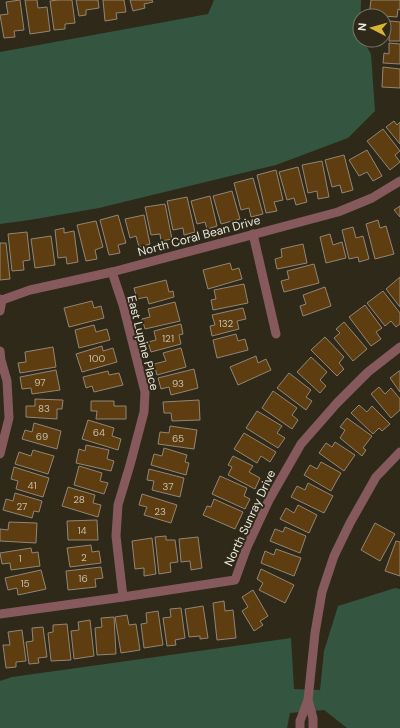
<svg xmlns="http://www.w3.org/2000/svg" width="400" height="728" viewBox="0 0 400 728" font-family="'DM Sans',sans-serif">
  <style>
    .green { fill: #34553f }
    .building { fill: #5e3e10; stroke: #938575 }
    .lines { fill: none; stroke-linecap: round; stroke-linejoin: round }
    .minor { stroke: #86595d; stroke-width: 9 }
    .labels { text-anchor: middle; stroke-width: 4; stroke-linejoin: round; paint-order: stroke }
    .number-label { font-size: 10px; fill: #c6bca9 }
    .street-label { font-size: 12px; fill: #e9e6dc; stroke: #2e2919 }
  </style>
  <rect width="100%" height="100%" fill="#2e2919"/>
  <g class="green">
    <polygon points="214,0 361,0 360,40 363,40 371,54 375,111 348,138 276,165 99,208 30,220 0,224 0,52 208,14"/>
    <polygon points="395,588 400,589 400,728 347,728 324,710 290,713 287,728 0,728 0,681 12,677 291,638 294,689 320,690 324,651 338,606"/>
  </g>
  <g class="building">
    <polygon points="20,0 24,30 14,31 15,37 4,38 0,15 8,14 6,2"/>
    <polygon points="25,0 37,0 38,8 47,7 50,31 30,34"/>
    <polygon points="58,0 72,0 75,23 65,24 65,29 54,30 50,1"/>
    <polygon points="76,0 98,0 99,8 86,10 86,15 79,16"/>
    <polygon points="103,0 124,0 126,12 116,13 117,19 105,21"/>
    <polygon points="130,0 152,0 153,2 144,4 145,8 133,11"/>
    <polygon points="371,0 400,0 400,10 398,9 397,17 369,15"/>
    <polygon points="390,21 400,22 400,41 389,41"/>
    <polygon points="389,43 400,44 400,64 383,63 384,53 389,54"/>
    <polygon points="383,67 400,69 400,88 382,87"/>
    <polygon points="394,121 397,125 400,122 400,144 386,127"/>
    <polygon points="383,129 400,151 395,155 400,162 390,170 367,141"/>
    <polygon points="367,150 382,176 373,181 367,172 359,176 349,160"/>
    <polygon points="344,155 353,190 342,193 340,185 332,187 325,160"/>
    <polygon points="322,161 329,197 318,199 317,191 308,193 302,165"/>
    <polygon points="298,167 307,202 296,205 294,198 287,200 279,172"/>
    <polygon points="276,170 283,200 274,202 277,211 266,213 257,175"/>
    <polygon points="253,178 263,214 251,217 249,208 241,210 234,183"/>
    <polygon points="232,191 240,219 221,224 213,196"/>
    <polygon points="210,196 217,226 207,229 205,222 197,224 191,201"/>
    <polygon points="187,197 195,232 184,235 183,228 173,230 167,201"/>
    <polygon points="165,204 172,239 161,241 160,234 151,235 145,207"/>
    <polygon points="400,206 400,217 394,210"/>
    <polygon points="118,215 126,243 118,245 120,253 109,255 100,220"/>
    <polygon points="144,215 150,244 139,247 136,236 130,238 125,219"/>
    <polygon points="378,220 380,228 386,226 394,254 375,259 366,224"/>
    <polygon points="96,221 103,247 95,250 97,259 86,261 77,225"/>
    <polygon points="353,227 356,238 363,236 369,259 359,262 358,257 349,259 342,230"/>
    <polygon points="64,228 64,233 74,231 78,262 67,264 66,257 58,258 55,230"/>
    <polygon points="27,232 30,260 23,261 24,270 12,271 8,234"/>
    <polygon points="330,234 333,245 342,242 346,258 326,263 320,237"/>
    <polygon points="51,236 55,265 35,268 31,239"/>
    <polygon points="0,243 6,243 10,279 0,280"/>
    <polygon points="303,244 307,263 277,269 275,259 282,257 281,249"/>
    <polygon points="230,263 232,270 239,268 242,279 208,289 203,270"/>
    <polygon points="314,264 319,283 284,292 281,281 289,279 287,271"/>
    <polygon points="400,277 400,307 386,289"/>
    <polygon points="166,280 169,292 173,291 174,297 149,304 147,297 137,299 134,288"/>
    <polygon points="244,284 248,303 213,310 211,300 216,299 214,290"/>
    <polygon points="325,287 331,306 303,316 300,306 306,304 303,295"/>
    <polygon points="383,291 400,313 400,324 396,327 391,321 385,326 367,303"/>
    <polygon points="92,301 94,308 101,306 104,318 69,327 64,308"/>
    <polygon points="175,302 180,321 145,329 142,319 150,317 148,309"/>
    <polygon points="365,305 382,328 376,332 381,339 371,346 349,317"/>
    <polygon points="243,308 246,319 237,321 239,329 212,336 210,326 215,325 212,315"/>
    <polygon points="344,322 367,349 353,361 334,338 340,333 336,329"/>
    <polygon points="181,324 183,334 179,335 181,344 151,352 148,342 156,340 154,331"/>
    <polygon points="94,325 96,332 107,329 110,340 79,348 75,330"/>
    <polygon points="236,334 238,341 245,339 248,350 217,358 213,340"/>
    <polygon points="325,337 344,357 339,363 344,369 337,376 311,350"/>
    <polygon points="102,346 103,351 113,348 117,362 82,372 76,354"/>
    <polygon points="53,347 56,367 20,373 18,363 26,362 25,352"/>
    <polygon points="181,348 186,367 157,375 154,364 166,361 163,353"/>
    <polygon points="256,356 258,363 266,359 271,370 238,385 230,367"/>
    <polygon points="311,357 327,372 320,380 326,386 320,393 297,372"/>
    <polygon points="194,369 198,388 171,395 169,387 161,389 158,378"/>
    <polygon points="56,370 60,390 32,394 31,388 22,389 20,377"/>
    <polygon points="108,371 109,375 119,373 123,385 94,392 92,386 86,388 83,377"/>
    <polygon points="399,371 400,371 400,392 390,378"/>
    <polygon points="289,373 311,390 306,397 312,401 306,410 277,388"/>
    <polygon points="379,387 385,394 391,388 400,399 400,410 391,418 371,394"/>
    <polygon points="273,391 297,408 292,415 298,420 292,429 262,408"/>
    <polygon points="35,399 63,400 62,409 57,409 57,419 26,417 26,406 35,406"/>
    <polygon points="199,400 200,420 172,421 171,413 164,413 163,402"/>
    <polygon points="91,401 114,401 114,406 126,406 126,419 96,419 97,411 91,411"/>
    <polygon points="359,405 367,412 372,406 390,424 382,431 379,428 373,434 351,413"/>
    <polygon points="257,411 282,426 277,433 285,438 278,448 246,428"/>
    <polygon points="347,418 372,436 363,448 366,450 362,456 340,438 345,430 340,427"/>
    <polygon points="88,420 114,428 112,436 121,439 118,450 82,439"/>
    <polygon points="34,423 61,431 57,449 22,439 25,430 32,432"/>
    <polygon points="170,426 197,430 194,449 158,444 160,432 169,433"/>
    <polygon points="244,433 276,452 270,462 261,456 257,463 234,449"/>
    <polygon points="335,442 355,455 344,471 319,453 326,443 332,447"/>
    <polygon points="86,445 109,450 107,459 114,461 111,471 76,463 79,449 85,451"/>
    <polygon points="164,448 187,455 185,462 189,463 186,475 151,465 154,454 162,456"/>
    <polygon points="33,450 54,456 48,474 15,464 19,452 31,456"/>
    <polygon points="233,456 253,466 249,472 260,478 255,489 228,475 232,467 228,465"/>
    <polygon points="321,462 341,473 331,491 304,475 310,465 317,469"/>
    <polygon points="79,466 102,473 100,481 108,483 104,494 74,485"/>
    <polygon points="14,467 49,478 43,497 16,489 18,481 11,479"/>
    <polygon points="149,469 184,478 180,497 152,490 154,481 147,480"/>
    <polygon points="220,476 247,488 244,496 250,499 245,509 212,494"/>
    <polygon points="308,483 333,496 324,513 291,497 297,486 305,490"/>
    <polygon points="68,487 95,495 93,503 101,505 98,517 62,506"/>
    <polygon points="15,493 42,501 39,512 34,511 32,518 3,510 6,499 13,501"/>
    <polygon points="142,494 177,505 171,523 144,515 147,507 139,505"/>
    <polygon points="214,499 243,512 235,529 203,515 207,506 211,507"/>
    <polygon points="298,505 317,515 309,533 280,519 286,508 294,513"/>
    <polygon points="97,520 98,540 68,540 67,521"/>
    <polygon points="9,522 37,523 36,543 0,541 0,529 8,530"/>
    <polygon points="375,523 395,534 380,561 361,550"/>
    <polygon points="285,527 306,536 300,553 270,541 275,529 283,532"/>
    <polygon points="166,536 166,540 175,540 178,562 170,563 171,572 159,574 155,537"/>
    <polygon points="198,537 202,568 191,570 190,561 181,562 179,539"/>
    <polygon points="152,538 156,574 144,576 144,568 135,569 132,541"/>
    <polygon points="396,541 400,542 400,576 385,571"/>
    <polygon points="91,545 92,552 99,551 101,563 70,567 67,548"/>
    <polygon points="31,548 32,553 38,552 40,566 11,570 10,563 2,564 0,553"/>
    <polygon points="276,549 301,558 294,576 261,563 265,551 274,555"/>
    <polygon points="101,567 103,578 95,579 96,587 68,590 66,571"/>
    <polygon points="261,569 294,585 285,603 259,590 263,583 257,579"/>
    <polygon points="41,570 46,589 18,595 17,588 8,590 5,578"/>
    <polygon points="253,590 268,616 260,621 263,625 254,631 242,611 248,607 242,597"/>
    <polygon points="224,601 225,611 233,610 236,638 217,640 213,603"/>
    <polygon points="203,606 208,638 200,639 200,636 189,637 185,609"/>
    <polygon points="181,608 185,638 175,640 176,645 167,646 163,618 171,617 170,609"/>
    <polygon points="158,611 163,645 144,648 141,624 147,623 146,613"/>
    <polygon points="127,615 129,625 136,624 140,650 121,653 115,617"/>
    <polygon points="114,617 116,654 97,655 95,628 102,627 101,618"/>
    <polygon points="90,620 94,656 74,659 71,631 79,630 78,622"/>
    <polygon points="67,624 71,660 51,661 48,633 53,632 53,625"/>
    <polygon points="43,627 47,657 38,658 39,663 29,664 26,642 33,641 32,628"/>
    <polygon points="22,630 26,661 16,662 16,667 6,668 3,645 10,645 8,632"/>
  </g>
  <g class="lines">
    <g class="minor">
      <polyline points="253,234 276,334"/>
      <polyline points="112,272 123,305 145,392 144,412 130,465 118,505 116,536 123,597"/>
      <polyline points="0,299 2,300 30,290 112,272 338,212 372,198 400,181"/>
      <polyline points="0,311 2,300"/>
      <polyline points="0,351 1,360 7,381 9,418 0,454"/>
      <polyline points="0,614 123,597 235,580 247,547 269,500 301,444 337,403 368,372 400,347"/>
      <polyline points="308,700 313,718 313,728"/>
      <polyline points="300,728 300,721 308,700 315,633 322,592 334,556 350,523 376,477 400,452"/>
    </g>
  </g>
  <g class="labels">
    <g class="number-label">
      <text x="226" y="327">132</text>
      <text x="168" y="342">121</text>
      <text x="97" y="362">100</text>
      <text x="40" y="386">97</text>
      <text x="178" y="387">93</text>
      <text x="44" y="412">83</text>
      <text x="99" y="436">64</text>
      <text x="42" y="440">69</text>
      <text x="178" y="442">65</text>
      <text x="32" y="489">41</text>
      <text x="168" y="490">37</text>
      <text x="79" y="503">28</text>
      <text x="22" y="510">27</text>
      <text x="160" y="515">23</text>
      <text x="82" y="534">14</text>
      <text x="84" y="561">2</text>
      <text x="20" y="562">1</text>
      <text x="83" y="582">16</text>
      <text x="25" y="587">15</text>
    </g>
    <g class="street-label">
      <text transform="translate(199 236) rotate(-15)" y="4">North Coral Bean Drive</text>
      <text transform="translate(143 343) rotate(76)" y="4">East Lupine Place</text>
      <text transform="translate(250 518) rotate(-65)" y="4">North Sunray Drive</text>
    </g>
  </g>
  <g transform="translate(372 28) rotate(276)"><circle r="19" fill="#2e2919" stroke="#797567"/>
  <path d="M0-3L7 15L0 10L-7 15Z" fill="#d6b534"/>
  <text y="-6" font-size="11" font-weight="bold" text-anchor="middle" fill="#e9e6dc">N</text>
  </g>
</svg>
